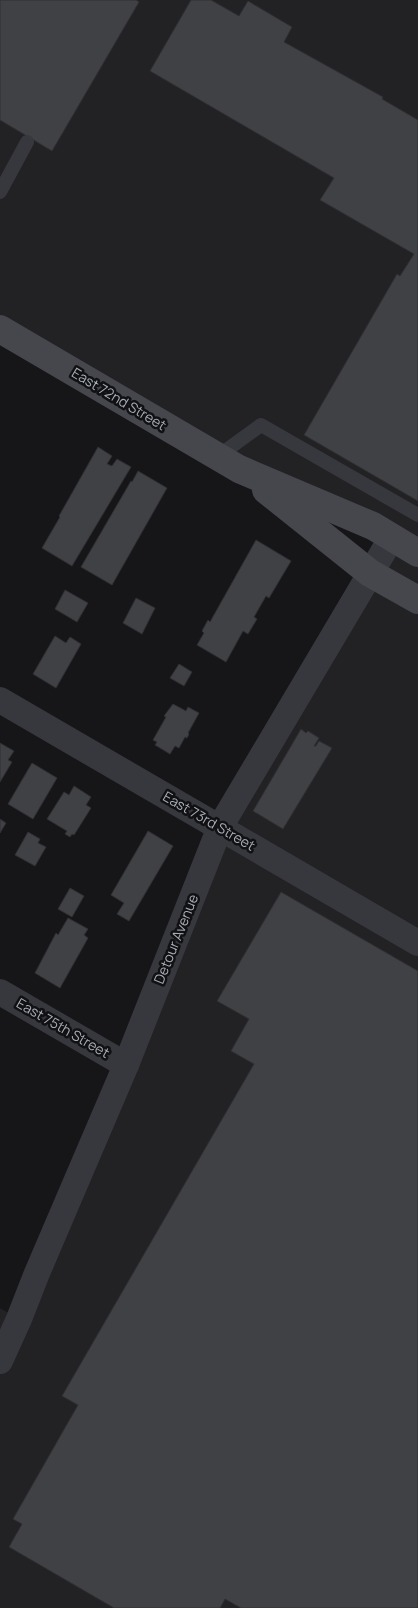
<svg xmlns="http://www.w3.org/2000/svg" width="418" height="1608" viewBox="0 0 418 1608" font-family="Manrope,sans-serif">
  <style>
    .built { fill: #222225 }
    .building { fill: #404145; stroke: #303034 }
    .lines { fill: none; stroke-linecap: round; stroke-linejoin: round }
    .lane { stroke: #37383d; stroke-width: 14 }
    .street { stroke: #37383d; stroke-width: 26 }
    .secondary { stroke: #45474d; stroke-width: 28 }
    .labels { text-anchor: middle; stroke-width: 5; stroke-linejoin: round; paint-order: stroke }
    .street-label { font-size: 14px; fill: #a8adb8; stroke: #111113 }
  </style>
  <rect width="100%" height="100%" fill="#161618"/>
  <polygon class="built" points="0,0 418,0 418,1608 0,1608 0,1308 19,1319 220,827 391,537 0,329"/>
  <g class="building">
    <polygon points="0,0 136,0 139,2 52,151 0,120"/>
    <polygon points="191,0 211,0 239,16 248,1 292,27 284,42 383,97 382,99 418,120 418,501 304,435 397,274 400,276 414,254 320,200 334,178 150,71"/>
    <polygon points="98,447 112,456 107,464 112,466 117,459 131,467 72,566 42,548 60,517 59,516"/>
    <polygon points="138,471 167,488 112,585 81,567 131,481 132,482"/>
    <polygon points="256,540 291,561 269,598 266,596 254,617 257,619 248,634 243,631 226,662 197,645 204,633 202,631 208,620 210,622"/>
    <polygon points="65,590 88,603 77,622 55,609"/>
    <polygon points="136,598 155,608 142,634 123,623"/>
    <polygon points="55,636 66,643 70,637 81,644 56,688 33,674"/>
    <polygon points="179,664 192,672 184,686 170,678"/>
    <polygon points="173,704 186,711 188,707 199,713 188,733 189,734 187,738 185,737 179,748 175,746 170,754 155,745 157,742 153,740 166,717 164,716"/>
    <polygon points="301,729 306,733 308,731 319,738 314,746 316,746 319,741 332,748 283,829 253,811"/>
    <polygon points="0,743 14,751 8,760 12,762 0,782"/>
    <polygon points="32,763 57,778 33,819 8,804"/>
    <polygon points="74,786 91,797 86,805 91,808 74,835 72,834 70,837 65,834 67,831 47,819 64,792 69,795"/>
    <polygon points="0,819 6,823 0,833"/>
    <polygon points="148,831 173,846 129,921 117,914 124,903 111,895"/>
    <polygon points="28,832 40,839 38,843 46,847 35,866 15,855"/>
    <polygon points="70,888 84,896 72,917 58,909"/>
    <polygon points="281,892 418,971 418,1608 241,1608 225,1599 220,1608 114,1608 9,1547 22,1524 13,1519 78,1405 62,1396 254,1064 231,1051 249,1019 217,1001"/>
    <polygon points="68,918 88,929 84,935 88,938 60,988 35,973 56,933 58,935"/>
  </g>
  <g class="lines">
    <g class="lane">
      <polyline points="0,192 27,142"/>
      <polyline points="217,457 261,425 418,515"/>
    </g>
    <g class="street">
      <polyline points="0,700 418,943"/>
      <polyline points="0,992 126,1065"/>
      <polyline points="0,1361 19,1319 37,1273 126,1065 220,827 392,537"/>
    </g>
    <g class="secondary">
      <polyline points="0,329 239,469 373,526 418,553"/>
      <polyline points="266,490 370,573 418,600"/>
    </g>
  </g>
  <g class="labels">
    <g class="street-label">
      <text transform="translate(119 399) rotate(31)" y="5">East 72nd Street</text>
      <text transform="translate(209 821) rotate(30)" y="5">East 73rd Street</text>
      <text transform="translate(176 939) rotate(-68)" y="5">Detour Avenue</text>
      <text transform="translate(63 1028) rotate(30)" y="5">East 75th Street</text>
    </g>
  </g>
</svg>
